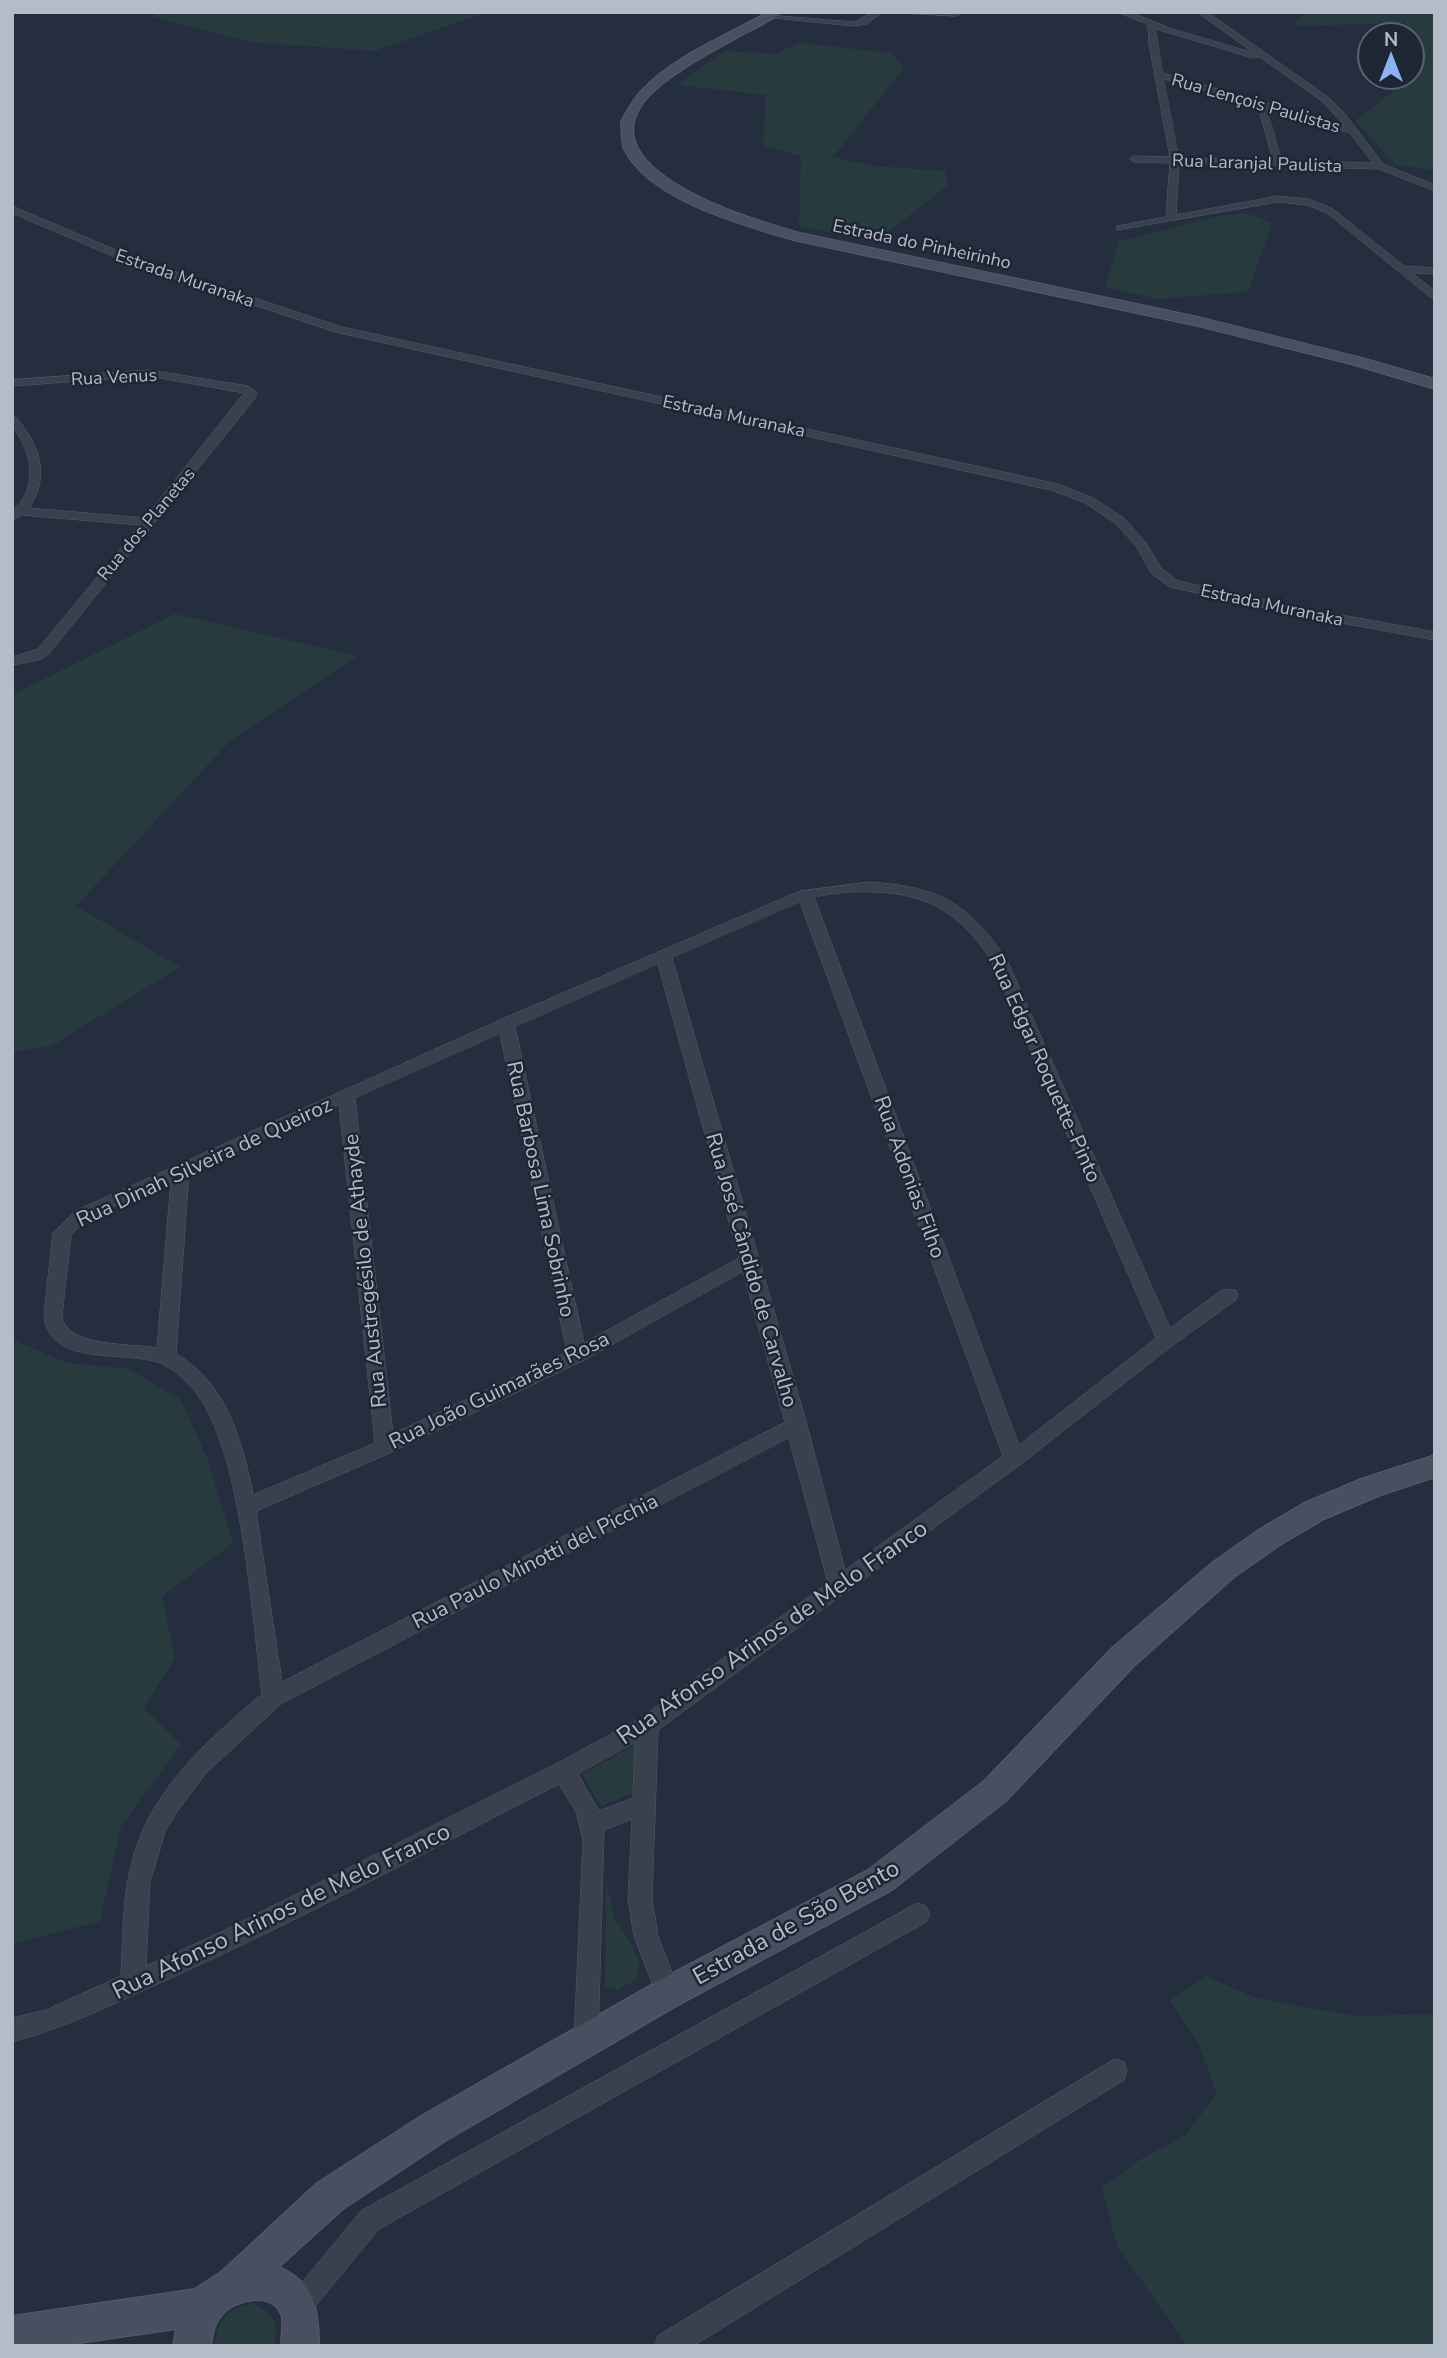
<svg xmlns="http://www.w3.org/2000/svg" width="1447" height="2358" viewBox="0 0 1447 2358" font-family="'Nunito Sans',sans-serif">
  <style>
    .green { fill: #273b3f }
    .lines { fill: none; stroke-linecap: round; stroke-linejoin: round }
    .street-casing { stroke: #545c69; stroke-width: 1 }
    .secondary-casing { stroke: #545c69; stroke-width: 2 }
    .street { fill: #39414e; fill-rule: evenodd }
    .secondary { fill: #474f61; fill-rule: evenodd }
    .labels { text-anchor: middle; stroke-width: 5; stroke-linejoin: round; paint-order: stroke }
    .far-street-label { font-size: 18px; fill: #b5bcc9; stroke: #1e2633 }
    .street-label { font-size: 21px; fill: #b5bcc9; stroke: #1e2633 }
    .near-street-label { font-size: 24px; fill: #b5bcc9; stroke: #1e2633 }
  </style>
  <rect width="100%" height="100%" fill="#252e3e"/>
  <g class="green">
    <polygon points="157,12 487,12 374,51 249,42 153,17"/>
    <polygon points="1306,12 1435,12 1435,170 1396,165 1355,121 1412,77 1412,35 1409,35 1404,23 1293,26"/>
    <polygon points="800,43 892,53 904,68 833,157 874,166 945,171 947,186 874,243 799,226 801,156 763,146 766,95 677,85 725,51 775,54"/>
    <polygon points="1246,213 1272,223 1248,292 1157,299 1105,287 1118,244 1114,243 1215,217"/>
    <polygon points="175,614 358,656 229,742 76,906 180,967 51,1046 12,1052 12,695"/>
    <polygon points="16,1341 67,1363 129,1369 181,1400 207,1458 233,1543 162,1596 175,1658 144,1708 181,1745 121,1826 100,1921 12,1944 12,1345"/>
    <polygon points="634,1746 633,1793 601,1806 582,1774"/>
    <polygon points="606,1880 614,1918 630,1942 640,1963 635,1980 618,1990 605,1986"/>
    <polygon points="1206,1976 1253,1997 1304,2007 1359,2016 1435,2014 1435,2346 1187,2346 1117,2245 1102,2188 1141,2159 1186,2135 1217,2093 1198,2043 1170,2001"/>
    <path d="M252,2304c21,6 29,22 21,42h-58c0,-24 14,-39 37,-42z"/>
  </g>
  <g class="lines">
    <defs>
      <g id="street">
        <polygon points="873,12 883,12 866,24 854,26 763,17 767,15 854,22"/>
        <polygon points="886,12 958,12 960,14 956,16"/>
        <path d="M1118,12h12l42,17 82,24 -57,-41h10l121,85 17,17 38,50 52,21v6l-56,-22 -200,-6 -3,52 102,-19 31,3 24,10 71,57 31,2v6l-23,-1 23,18v7l-5,-1 -103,-84 -20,-8 -29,-3 -161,28v-4l49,-9 4,-54 -36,-1 -5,-3 5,-3 36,1 -21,-113 -1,-19zM1156,29l97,29 7,-1 62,44 23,25 -182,-53zM1164,79l94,27 15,54 -94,-2zM1267,109l83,24 23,30 -91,-3z"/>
        <polygon points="12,206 137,259 342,327 1058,484 1093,498 1124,518 1146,543 1161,568 1178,581 1303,608 1435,632 1435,640 1303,616 1170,587 1151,573 1136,546 1115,523 1085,503 1051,490 335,332 129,263 12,213"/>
        <path d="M149,370l99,16 8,6v5l-208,258 -9,5 -27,5v-8l26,-8 102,-124 -118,-10 -10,6v-10c20,-17 22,-42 12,-65 -5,-12 -12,-17 -12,-30l4,1c23,28 35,58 13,91l116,10 99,-125 -95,-17 -137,10v-6z"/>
        <path d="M870,882c70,5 97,20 137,78l163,368 52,-38h14l2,5 -2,5 -63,45 -152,119 -363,266 -6,169 6,37 22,57 -3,8 -9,3 -9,-3 -25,-65 -6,-37 4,-80 -28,11 -6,210 -3,8 -9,4 -9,-4 -3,-8 9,-200 -7,-28 -17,-28c-128,65 -255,134 -386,193 -52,23 -104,50 -161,65v-24l34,-8 75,-34c2,-35 1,-71 9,-106 15,-75 76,-129 132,-176 -10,-78 -20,-240 -65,-300 -9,-12 -23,-25 -37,-31 -35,-13 -114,5 -116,-50l9,-80 22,-22 425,-191 300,-129zM848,892c68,-2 104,10 143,68l165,378 -137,107 -205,-548zM800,902l203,554 -158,114 -38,-145 -135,-467zM658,964l81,294 -155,85 -69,-316zM500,1034l67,318 -174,82 -38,-336zM339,1105l36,338 -122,52c-10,-52 -27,-114 -77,-141l13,-181zM171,1181l-14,167c-25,-5 -91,0 -95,-32l9,-81 16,-16zM743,1272l42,150 -503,260 -26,-171 136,-59 192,-92zM789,1438l39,145 -189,136 -85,46 -335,168 -73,33 4,-84 15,-50 11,-19 30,-40 75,-69zM635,1743l-2,55 -34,13 -21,-37z"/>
        <polygon points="918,1903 926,1906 930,1914 926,1922 379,2229 308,2315 299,2319 290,2315 286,2306 290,2297 361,2211"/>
        <polygon points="1115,2059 1124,2062 1127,2071 1124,2080 693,2346 655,2346 658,2336"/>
      </g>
      <g id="secondary">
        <path d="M768,12h13c-11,10 -28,17 -41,24 -27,15 -54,29 -78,48 -99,79 84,134 138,149l398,84 164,41 73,21v10l-84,-25 -153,-38 -405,-86c-50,-15 -144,-40 -169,-91 -3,-7 -2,-19 -3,-27 6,-11 12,-23 21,-32 33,-35 84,-54 126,-78z"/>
        <path d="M1435,1455v22l-54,18 -57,24 -44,26 -47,33 -99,88 -128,135 -114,89 -212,114 -233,136 -104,69 -64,58c36,15 40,44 40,79h-38c0,-9 2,-20 1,-28 -6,-28 -47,-19 -60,-3 -8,9 -9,19 -11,31h-38l3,-17 -117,17h-47v-30l183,-27 27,-18 95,-88 104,-67 235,-134 212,-112 116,-89 128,-133 101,-86 47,-33 44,-26 57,-24z"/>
      </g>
    </defs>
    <use href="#street" class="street-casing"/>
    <use href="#secondary" class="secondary-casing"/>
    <use href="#street" class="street"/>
    <use href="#secondary" class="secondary"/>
  </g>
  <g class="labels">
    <g class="far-street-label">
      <text transform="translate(1256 103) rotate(16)" y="6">Rua Lençois Paulistas</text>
      <text transform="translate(1257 163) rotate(2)" y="6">Rua Laranjal Paulista</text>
      <text transform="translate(922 244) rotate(12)" y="6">Estrada do Pinheirinho</text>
      <text transform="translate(185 278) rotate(19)" y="6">Estrada Muranaka</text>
      <text transform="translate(114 377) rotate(-3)" y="6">Rua Venus</text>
      <text transform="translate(734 416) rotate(12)" y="6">Estrada Muranaka</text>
      <text transform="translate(146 524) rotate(-50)" y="6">Rua dos Planetas</text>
      <text transform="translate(1272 605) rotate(12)" y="6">Estrada Muranaka</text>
    </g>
    <g class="street-label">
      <text transform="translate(1045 1068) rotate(66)" y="7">Rua Edgar Roquette-Pinto</text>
      <text transform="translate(204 1162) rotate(-25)" y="7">Rua Dinah Silveira de Queiroz</text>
      <text transform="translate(910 1177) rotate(70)" y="7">Rua Adonias Filho</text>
      <text transform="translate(541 1189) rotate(78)" y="7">Rua Barbosa Lima Sobrinho</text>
      <text transform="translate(752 1270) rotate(74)" y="7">Rua José Cândido de Carvalho</text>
      <text transform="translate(365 1271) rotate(-96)" y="7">Rua Austregésilo de Athayde</text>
      <text transform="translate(499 1390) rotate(-26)" y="7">Rua João Guimarães Rosa</text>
      <text transform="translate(535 1561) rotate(-27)" y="7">Rua Paulo Minotti del Picchia</text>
    </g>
    <g class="near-street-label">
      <text transform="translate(772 1632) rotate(-35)" y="8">Rua Afonso Arinos de Melo Franco</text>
      <text transform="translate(281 1911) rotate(-26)" y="8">Rua Afonso Arinos de Melo Franco</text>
      <text transform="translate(796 1922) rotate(-29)" y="8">Estrada de São Bento</text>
    </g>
  </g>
  <rect width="1447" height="2358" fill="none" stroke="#b5bcc9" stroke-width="28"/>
  <g transform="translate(1391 56)"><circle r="33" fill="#1e2633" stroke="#5a626f" stroke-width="2"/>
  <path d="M0-5L12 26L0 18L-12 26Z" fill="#8eb0f5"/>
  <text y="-10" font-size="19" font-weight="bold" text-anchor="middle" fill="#b5bcc9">N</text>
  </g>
</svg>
